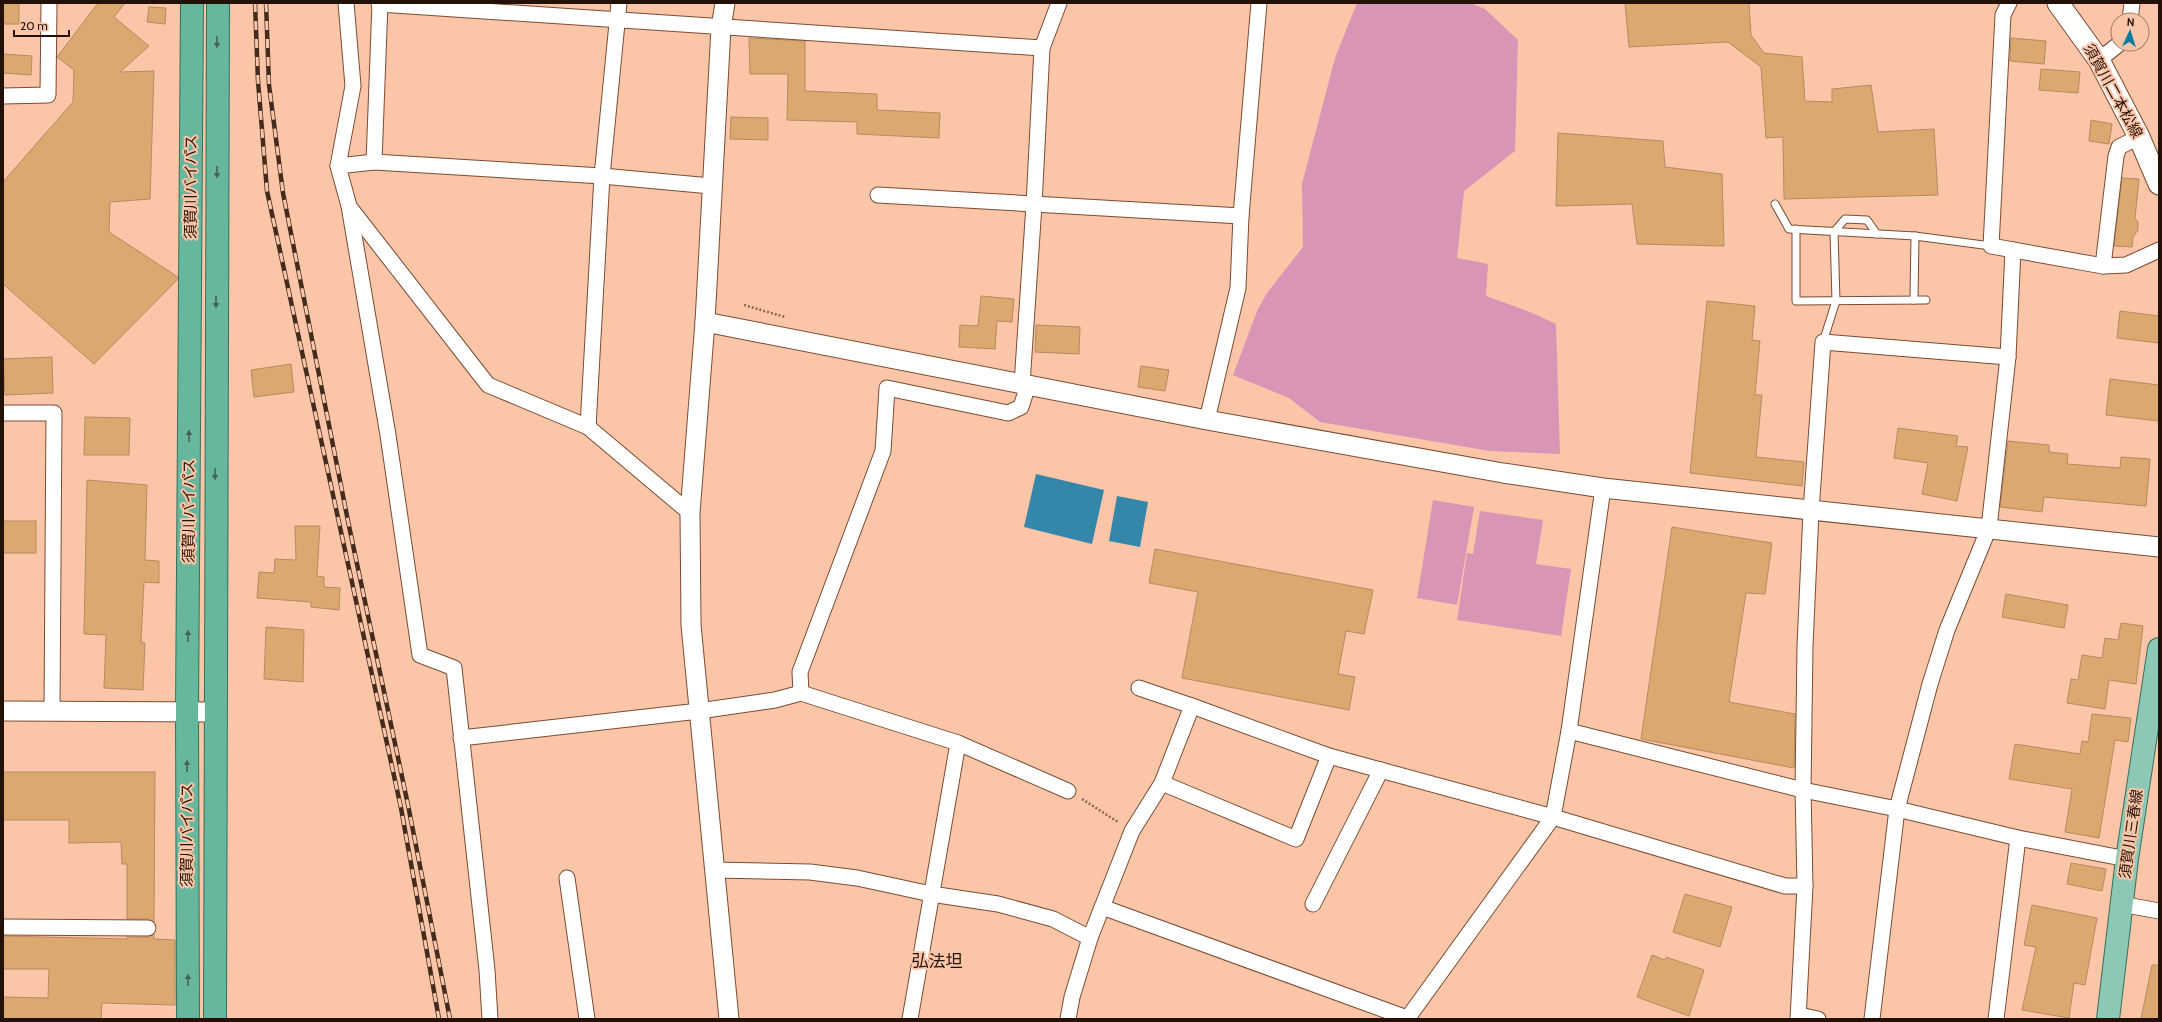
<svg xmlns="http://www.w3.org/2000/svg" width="2162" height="1022" viewBox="0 0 2162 1022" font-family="Cabin,'Noto Sans JP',sans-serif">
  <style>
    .green { fill: #d895b5 }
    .water { fill: #3487a9 }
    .building { fill: #dba96f; stroke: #b28c62 }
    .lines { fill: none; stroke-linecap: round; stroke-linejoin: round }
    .service-casing { stroke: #7a4c33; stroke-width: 9 }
    .minor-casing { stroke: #7a4c33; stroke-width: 17 }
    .tertiary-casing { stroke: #7a4c33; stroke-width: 21 }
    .secondary-casing { stroke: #7a4c33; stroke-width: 23 }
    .primary-casing { stroke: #367059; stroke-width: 24 }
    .trunk-casing { stroke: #367059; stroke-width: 24 }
    .path { stroke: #8c6854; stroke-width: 2.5; stroke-dasharray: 2 2; stroke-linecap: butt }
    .service { stroke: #fff; stroke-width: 7 }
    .minor { stroke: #fff; stroke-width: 15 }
    .tertiary { stroke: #fff; stroke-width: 19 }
    .secondary { stroke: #fff; stroke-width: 21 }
    .primary { stroke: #8dc8b6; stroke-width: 22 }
    .trunk { stroke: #67b69e; stroke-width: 22 }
    .rail-casing { stroke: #432b1e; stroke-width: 4.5 }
    .rail { stroke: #fbc5a8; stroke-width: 3; stroke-dasharray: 9; stroke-linecap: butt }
    .oneway { fill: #456352 }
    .labels { text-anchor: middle; stroke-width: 4; stroke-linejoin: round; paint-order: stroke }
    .street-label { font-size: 15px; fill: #231006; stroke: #fbc5a8 }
    .quarter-label { font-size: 17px; fill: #231006; stroke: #fbc5a8 }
  </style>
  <rect width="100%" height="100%" fill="#fbc5a8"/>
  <g class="green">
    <polygon points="1357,3 1470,3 1485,9 1518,40 1515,151 1464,191 1457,258 1488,264 1486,296 1530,312 1556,324 1560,454 1490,451 1320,422 1289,398 1233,375 1258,309 1267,293 1303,247 1302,184 1335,58"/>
    <polygon points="1433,500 1474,507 1457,605 1417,598"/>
    <polygon points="1480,511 1543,520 1536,564 1571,569 1561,636 1457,620 1467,553 1473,554"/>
  </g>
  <g class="water">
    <polygon points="1036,474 1104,490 1092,544 1024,527"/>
    <polygon points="1117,496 1148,502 1140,547 1109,541"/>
  </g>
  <g class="building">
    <rect x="3" y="3" width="16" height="21"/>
    <polygon points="98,3 125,3 114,17 149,46 120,72 154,71 150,199 110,202 109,232 178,277 178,279 94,364 3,284 3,182 73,102 74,70 57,57"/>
    <polygon points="1625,3 1749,3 1751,35 1764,53 1802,57 1805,101 1832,102 1832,89 1871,85 1878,132 1934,129 1938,195 1784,199 1783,137 1766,138 1761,67 1728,42 1629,47"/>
    <polygon points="149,7 166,8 165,24 147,22"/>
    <polygon points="749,38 805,41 805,91 877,94 877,110 940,113 939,138 857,134 857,122 787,120 788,74 750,74"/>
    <polygon points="2011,38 2046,41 2044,64 2010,61"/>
    <polygon points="3,54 32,56 31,75 3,73"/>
    <polygon points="2041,69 2080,72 2078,93 2039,90"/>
    <polygon points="731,117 768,118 768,140 730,139"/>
    <polygon points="2091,120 2112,124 2109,144 2089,141"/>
    <polygon points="1558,133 1663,141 1665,167 1722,174 1724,246 1637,244 1632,204 1556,206"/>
    <polygon points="2122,178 2139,179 2135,218 2138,222 2138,230 2133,237 2132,247 2114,246"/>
    <polygon points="981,296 1014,299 1012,322 997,321 995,349 959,347 960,325 978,326"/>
    <polygon points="1707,301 1755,306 1752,340 1760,341 1755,395 1762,395 1756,457 1804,462 1802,486 1690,473"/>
    <polygon points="2120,311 2159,316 2159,343 2117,338"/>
    <polygon points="1036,325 1080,327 1079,354 1035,352"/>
    <polygon points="52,357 53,393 5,395 3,359"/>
    <polygon points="291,364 294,392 254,397 251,370"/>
    <polygon points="1141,366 1169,370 1165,391 1138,387"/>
    <polygon points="2110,379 2159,385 2159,421 2106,415"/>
    <polygon points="85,417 130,418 129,455 84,455"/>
    <polygon points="1898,428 1958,436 1956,446 1968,447 1957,501 1922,494 1928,463 1894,458"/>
    <polygon points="2008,441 2049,445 2049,452 2068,454 2067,464 2120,468 2121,457 2150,459 2146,506 2044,497 2042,512 2000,507"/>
    <polygon points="87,480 147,485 145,560 159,561 159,583 144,582 141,642 145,643 143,690 104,688 106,635 84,634"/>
    <rect x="3" y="521" width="33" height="32"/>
    <polygon points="295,526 320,526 317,576 324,577 324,587 340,588 339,610 311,607 311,602 257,598 259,572 274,573 275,559 296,560"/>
    <polygon points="1672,527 1772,543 1765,594 1746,593 1729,702 1795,714 1794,768 1641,739"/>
    <polygon points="1155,549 1373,590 1364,634 1346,631 1338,674 1355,677 1349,710 1182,678 1198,592 1149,583"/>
    <polygon points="2006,594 2068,605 2064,628 2002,617"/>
    <polygon points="2121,623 2143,626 2136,684 2109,680 2105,709 2067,703 2071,679 2078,680 2082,655 2102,658 2105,638 2118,640"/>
    <polygon points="266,627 304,630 303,682 264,679"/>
    <polygon points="2092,714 2131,718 2128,742 2115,740 2099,838 2065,832 2072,789 2009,779 2015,744 2080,754 2082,741 2088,742"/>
    <polygon points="3,772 155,772 154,922 148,919 127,919 127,864 122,864 121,842 69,843 69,820 3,820"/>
    <polygon points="2071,863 2106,869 2102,891 2067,884"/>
    <polygon points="1685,894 1732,907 1720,947 1673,932"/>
    <polygon points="2032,905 2097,918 2085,985 2074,983 2069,1018 2022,1010 2036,947 2024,945"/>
    <polygon points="154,934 154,939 175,940 175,1005 102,1003 101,1019 3,1019 3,997 48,998 49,969 3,969 3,936 127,939 127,937 148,937"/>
    <polygon points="1652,955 1665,960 1666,957 1704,970 1689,1016 1637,997"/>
    <polygon points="2152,965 2159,965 2159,1019 2141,1019"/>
  </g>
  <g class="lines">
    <defs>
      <g id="service">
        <polyline points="1775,204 1789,229 1915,236 1991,246"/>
        <polyline points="1796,229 1796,301 1926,300"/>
        <polyline points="1914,300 1915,236"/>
        <polyline points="1823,342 1836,301 1834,232 1845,219 1867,220 1877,234"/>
      </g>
      <g id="minor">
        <polyline points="346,3 353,86 338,166 349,206 388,435 420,655 454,668 487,970 490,1019"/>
        <polyline points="380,3 374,162 602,176 711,186"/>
        <polyline points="2009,3 2003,15 1991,246 2103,266 2126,265 2159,250"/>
        <polyline points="379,4 1042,48"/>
        <polyline points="2130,20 2132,3"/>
        <polyline points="2099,60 2119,44"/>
        <polyline points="3,96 48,95 49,3"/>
        <polyline points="338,166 374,162"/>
        <polyline points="878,195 1241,216"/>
        <polyline points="351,209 488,385 588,427 690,513"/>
        <polyline points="2103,266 2116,156 2119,147 2139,137"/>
        <polyline points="1022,384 1034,205 1042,48 1059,3"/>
        <polyline points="3,413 54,413 52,711"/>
        <polyline points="1207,420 1238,288 1241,216 1259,3"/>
        <polyline points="588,427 602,176 619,3"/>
        <polyline points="1139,688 1192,706"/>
        <polyline points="801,693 800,672 883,451 887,388 1008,413 1021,407 1028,385"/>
        <polyline points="1569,731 1803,790 1897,809 2018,838 2127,859"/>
        <polyline points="461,738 699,711 775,700 801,693 958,743 1068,791"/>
        <polyline points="1162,783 1296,839 1329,756"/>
        <polyline points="714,870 810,872 857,878 931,894 998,904 1053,919 1090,938"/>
        <polyline points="567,878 587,1019"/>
        <polyline points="1313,904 1381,770"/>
        <polyline points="2121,904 2159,911"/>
        <polyline points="1102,907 1407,1018"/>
        <polyline points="3,927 148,928"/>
        <polyline points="1799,1015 1818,1019"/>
        <polyline points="910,1019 958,743"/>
        <polyline points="1068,1019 1072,997 1090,938 1132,831 1162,783 1192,706 1329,756 1553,817 1785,886 1805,886"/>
        <polyline points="1407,1019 1553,817 1569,731 1603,488"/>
        <polyline points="1798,1019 1805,886 1803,790 1805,646 1811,511 1823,342 2008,357"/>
        <polyline points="1872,1019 1897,809 1930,684 1947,630 1989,528 2008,357 2013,250"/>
        <polyline points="1996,1019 2018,838"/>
      </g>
      <g id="tertiary">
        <polyline points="725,3 721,28 705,322 690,513 691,625 729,1019"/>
        <polyline points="705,322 1207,420 1503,473 1603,488 2159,547"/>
        <polyline points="3,711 214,712"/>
      </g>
      <polyline id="secondary" points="2058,3 2099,60 2139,137 2159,184"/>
      <polyline id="primary" points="2108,1019 2127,859 2159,649"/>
      <g id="trunk">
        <polyline points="188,1019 187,711 192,3"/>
        <polyline points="215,1019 218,3"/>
      </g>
    </defs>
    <use href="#service" class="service-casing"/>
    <use href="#minor" class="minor-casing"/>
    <use href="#tertiary" class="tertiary-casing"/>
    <use href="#secondary" class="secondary-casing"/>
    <use href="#primary" class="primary-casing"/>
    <use href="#trunk" class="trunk-casing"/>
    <g class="path">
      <polyline points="744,305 785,317"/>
      <polyline points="1082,799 1118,822"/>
    </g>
    <use href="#service" class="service"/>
    <use href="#minor" class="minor"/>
    <use href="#tertiary" class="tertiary"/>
    <use href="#secondary" class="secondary"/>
    <use href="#primary" class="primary"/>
    <use href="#trunk" class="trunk"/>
    <defs>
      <g id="rail">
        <polyline points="255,3 258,81 267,191 401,808 439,1019"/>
        <polyline points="266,3 269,85 283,193 349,526 408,805 450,1019"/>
      </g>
    </defs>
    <use href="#rail" class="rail-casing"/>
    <use href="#rail" class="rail"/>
  </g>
  <defs><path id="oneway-solid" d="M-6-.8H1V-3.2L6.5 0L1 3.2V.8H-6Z"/></defs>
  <g class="oneway">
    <use href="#oneway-solid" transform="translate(217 42) rotate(90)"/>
    <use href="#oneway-solid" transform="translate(217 172) rotate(90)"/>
    <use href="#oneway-solid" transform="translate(216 302) rotate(90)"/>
    <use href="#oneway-solid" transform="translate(189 436) rotate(-90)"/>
    <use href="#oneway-solid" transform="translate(215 474) rotate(90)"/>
    <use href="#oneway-solid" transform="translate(188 636) rotate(-90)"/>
    <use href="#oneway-solid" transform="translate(187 766) rotate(-90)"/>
    <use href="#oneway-solid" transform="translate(188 980) rotate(-90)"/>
  </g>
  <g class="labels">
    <g class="street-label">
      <text transform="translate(2113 91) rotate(61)" y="5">須賀川二本松線</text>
      <text transform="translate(191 187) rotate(-90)" y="5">須賀川バイパス</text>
      <text transform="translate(189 511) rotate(-90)" y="5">須賀川バイパス</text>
      <text transform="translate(2131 834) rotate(-82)" y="5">須賀川三春線</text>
      <text transform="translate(187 835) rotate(-90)" y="5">須賀川バイパス</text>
    </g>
    <g class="quarter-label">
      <text x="937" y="967">弘法坦</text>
    </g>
  </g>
  <rect width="2162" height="1022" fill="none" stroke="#231006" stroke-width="8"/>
  <g transform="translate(2130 32) rotate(4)"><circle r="19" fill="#fbc5a8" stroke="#a57d67"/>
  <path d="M0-3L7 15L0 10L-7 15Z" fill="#007ba2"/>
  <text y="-6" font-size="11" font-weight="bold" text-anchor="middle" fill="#231006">N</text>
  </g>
  <path d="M14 30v6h55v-6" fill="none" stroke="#231006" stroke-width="2"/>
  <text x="20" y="30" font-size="12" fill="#231006" stroke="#fbc5a8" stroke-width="3" paint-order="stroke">20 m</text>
</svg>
